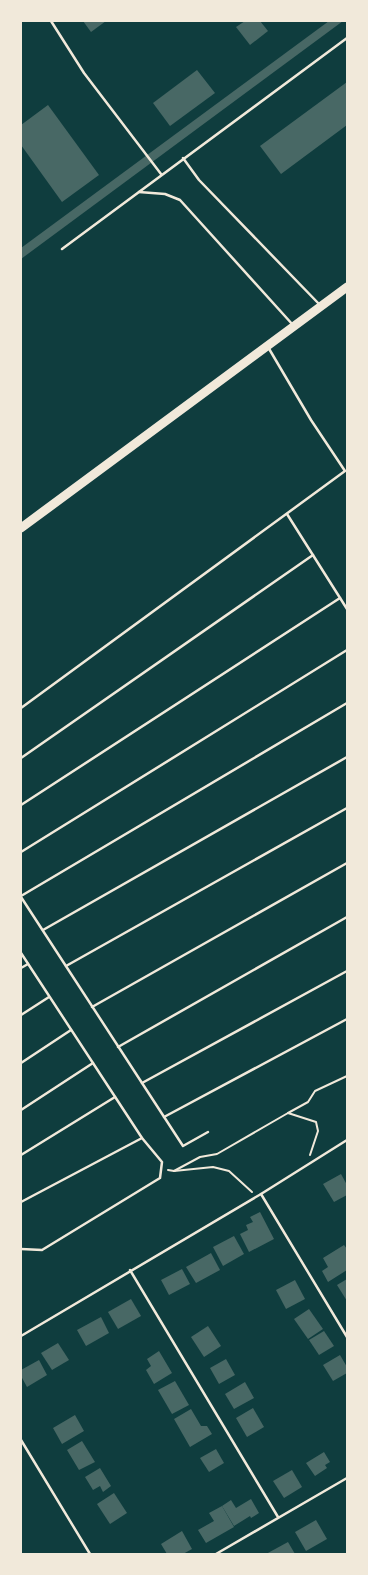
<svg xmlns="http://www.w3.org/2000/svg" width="368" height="1575" viewBox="0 0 368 1575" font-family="'PT Sans Narrow',sans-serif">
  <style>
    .building { fill: #486865 }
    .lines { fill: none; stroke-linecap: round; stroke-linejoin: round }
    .path { stroke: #f1e9da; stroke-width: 2 }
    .service { stroke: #f1e9da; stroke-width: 2.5 }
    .trunk { stroke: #f1e9da; stroke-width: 9 }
  </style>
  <rect width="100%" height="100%" fill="#0f3d3e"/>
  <g class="building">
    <polygon points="83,21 106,21 91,32"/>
    <polygon points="245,21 260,21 268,31 250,45 236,27"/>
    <polygon points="329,21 343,21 21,259 21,248"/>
    <polygon points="197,70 215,93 170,126 153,103"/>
    <polygon points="347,82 347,125 281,174 260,146"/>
    <polygon points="48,105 99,175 62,202 21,145 21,125"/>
    <polygon points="341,1174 347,1185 347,1195 334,1202 323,1184"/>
    <polygon points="260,1212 274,1239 249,1252 240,1234 248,1230 246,1225 253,1222 250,1217"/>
    <polygon points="234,1236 244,1254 223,1266 213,1247"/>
    <polygon points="344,1245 347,1249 347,1270 328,1282 322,1271 328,1267 323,1258"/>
    <polygon points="211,1253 220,1270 196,1283 186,1267"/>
    <polygon points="182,1269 190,1284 169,1295 161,1280"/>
    <polygon points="347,1279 347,1301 337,1285"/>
    <polygon points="295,1280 305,1299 286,1309 276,1290"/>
    <polygon points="131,1299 141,1316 118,1329 108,1312"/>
    <polygon points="309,1309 323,1329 308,1339 294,1319"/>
    <polygon points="101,1317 109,1333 86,1346 77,1330"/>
    <polygon points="208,1326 221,1346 204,1357 191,1337"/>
    <polygon points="324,1331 334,1346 319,1355 309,1340"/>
    <polygon points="58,1343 69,1360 52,1370 41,1353"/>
    <polygon points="159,1351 172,1373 154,1384 146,1370 151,1366 147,1359"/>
    <polygon points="340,1355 347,1367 347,1373 333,1381 323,1365"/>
    <polygon points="226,1359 235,1375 219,1384 210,1368"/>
    <polygon points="39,1360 47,1375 27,1387 21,1376 21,1370"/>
    <polygon points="175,1381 189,1405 172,1414 158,1390"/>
    <polygon points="245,1382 254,1398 234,1409 225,1394"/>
    <polygon points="253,1408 264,1427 247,1437 236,1418"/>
    <polygon points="191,1409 201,1426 207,1426 212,1434 190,1447 174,1419"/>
    <polygon points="75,1415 84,1431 62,1444 53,1428"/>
    <polygon points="82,1441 95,1462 79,1470 67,1450"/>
    <polygon points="216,1449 224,1463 209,1472 200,1458"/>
    <polygon points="324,1452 330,1462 325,1465 327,1468 315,1476 306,1463"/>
    <polygon points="100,1468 111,1486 103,1492 100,1486 93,1490 85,1477"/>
    <polygon points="292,1470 302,1487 284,1498 273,1481"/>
    <polygon points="114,1493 127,1513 110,1524 97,1504"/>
    <polygon points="251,1499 259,1513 251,1518 250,1516 234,1526 222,1506 231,1500 236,1508"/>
    <polygon points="222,1506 234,1527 206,1543 198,1530 214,1521 209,1513"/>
    <polygon points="316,1520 327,1539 306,1551 295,1532"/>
    <polygon points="182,1531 192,1549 183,1554 167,1554 161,1544"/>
    <polygon points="288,1542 295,1554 266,1554"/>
  </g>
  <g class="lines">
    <g class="path">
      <polyline points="288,1113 308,1102 315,1091 347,1076"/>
      <polyline points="168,1170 174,1171 213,1167 229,1171 252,1192"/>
      <polyline points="174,1171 200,1157 217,1154 288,1113 316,1122 318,1131 310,1155"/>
    </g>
    <g class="service">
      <polyline points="51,21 84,73 161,174"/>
      <polyline points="183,158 199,180 320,305"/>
      <polyline points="139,192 165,194 180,200 293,325"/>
      <polyline points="62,249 347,38"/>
      <polyline points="287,514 347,609"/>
      <polyline points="21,708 345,471 311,420 268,347"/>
      <polyline points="21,758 313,555"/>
      <polyline points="21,805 340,598"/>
      <polyline points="21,852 347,650"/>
      <polyline points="21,896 347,703"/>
      <polyline points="21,897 183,1146 208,1132"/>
      <polyline points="43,930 347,757"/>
      <polyline points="21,953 142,1138 162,1162 160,1178 42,1250 21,1249"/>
      <polyline points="66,966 347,808"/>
      <polyline points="21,968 28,964"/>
      <polyline points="92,1007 347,863"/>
      <polyline points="21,1015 49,997"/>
      <polyline points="118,1047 347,917"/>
      <polyline points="21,1063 71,1030"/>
      <polyline points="142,1083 347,971"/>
      <polyline points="21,1110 93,1063"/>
      <polyline points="164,1117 347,1019"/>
      <polyline points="21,1155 115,1097"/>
      <polyline points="261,1194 347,1337"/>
      <polyline points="21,1202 142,1138"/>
      <polyline points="130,1270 278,1517"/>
      <polyline points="21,1336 261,1194 347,1140"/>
      <polyline points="21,1440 90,1554"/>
      <polyline points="216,1554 347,1478"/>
    </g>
    <polyline class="trunk" points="21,528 347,287"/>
  </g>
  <rect width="368" height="1575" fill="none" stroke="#f1e9da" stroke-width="44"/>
</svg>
